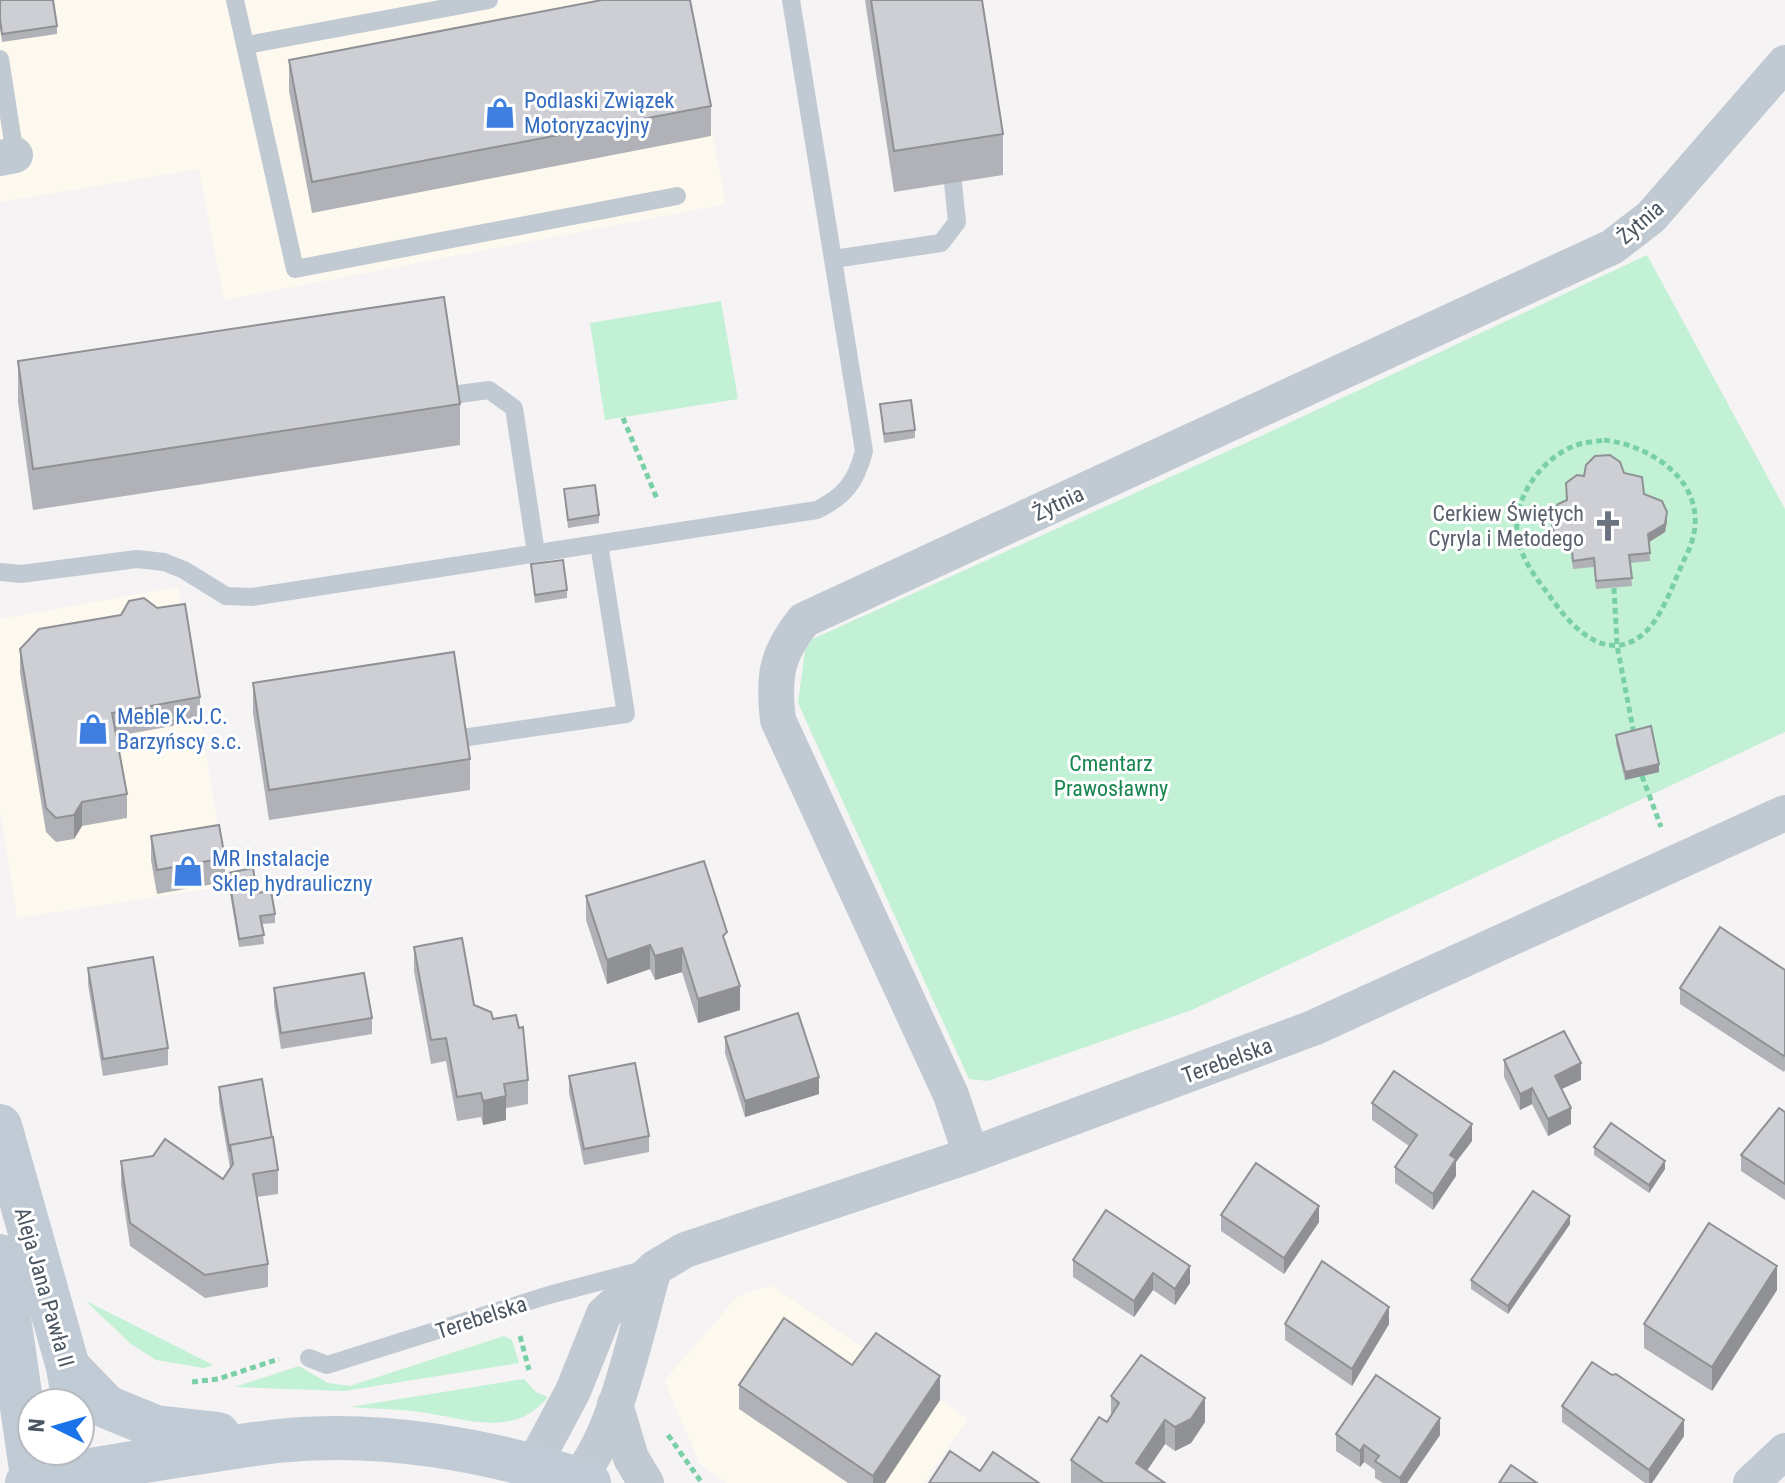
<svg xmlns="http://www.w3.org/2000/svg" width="1785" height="1483" viewBox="0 0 1785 1483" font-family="'Roboto Condensed',sans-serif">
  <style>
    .commercial { fill: #fdf9ef }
    .green { fill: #c3f1d5 }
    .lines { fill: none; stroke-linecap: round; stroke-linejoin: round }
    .path { stroke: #7ad0a6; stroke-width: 5; stroke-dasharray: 6 4; stroke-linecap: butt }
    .lane { stroke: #c1cad2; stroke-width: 18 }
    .street { stroke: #c1cad2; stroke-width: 36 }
    .secondary { stroke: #c1cbd6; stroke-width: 44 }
    .wall { fill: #b0b2b7 }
    .shaded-wall { fill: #909195 }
    .building { fill: #cdcfd5; stroke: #909195; stroke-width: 2 }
    .labels { text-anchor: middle; stroke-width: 6; stroke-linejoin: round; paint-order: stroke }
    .shop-label { font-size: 22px; fill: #366cbe; stroke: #fff; text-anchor: start }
    .street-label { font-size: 22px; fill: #4a5661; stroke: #fff }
    .worship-label { font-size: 22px; fill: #5b616d; stroke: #fff; text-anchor: end }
    .park-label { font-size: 22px; fill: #17864f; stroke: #fff }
  </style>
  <rect width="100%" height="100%" fill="#f5f3f3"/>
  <g class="commercial">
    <polygon points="0,0 687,0 726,204 224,300 199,169 0,202"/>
    <polygon points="178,587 228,886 17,918 0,808 0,619"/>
    <polygon points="771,1285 968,1419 924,1483 727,1483 700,1464 664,1381 738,1296"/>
  </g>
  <g class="green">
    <polygon points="1647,255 1785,509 1785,732 1192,1010 988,1081 969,1079 798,703 806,642 1261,436"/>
    <polygon points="721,301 738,399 605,420 590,323"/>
    <polygon points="86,1301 213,1365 204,1368 156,1360 131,1344"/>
    <polygon points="504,1336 512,1340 519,1363 344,1391 235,1387 299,1366 328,1383 350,1386"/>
    <path d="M524,1379l12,13 12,5c-32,39 -74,24 -116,17 -27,-5 -55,-5 -82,-7z"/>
  </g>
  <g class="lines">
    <g class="path">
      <polyline points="623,418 658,501"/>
      <path d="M1604,440c57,7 114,53 82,116 -12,24 -23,62 -44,79 -38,30 -73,-11 -93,-40 -12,-16 -25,-32 -30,-52 -11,-39 20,-83 55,-97 9,-4 21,-4 30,-6z"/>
      <polyline points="1614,588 1617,645 1634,734"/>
      <polyline points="1642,776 1661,827"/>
      <polyline points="520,1336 529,1370"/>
      <polyline points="192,1382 218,1379 279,1359"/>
      <polyline points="668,1435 702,1483"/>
    </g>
    <g class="lane">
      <polyline points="235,0 295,269 677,196"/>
      <polyline points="247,45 489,0"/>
      <polyline points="0,59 15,155"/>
      <polyline points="834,259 941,243 957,222 953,183"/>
      <polyline points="452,395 489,390 514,408 536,553"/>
      <path d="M0,572l21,2 116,-15 27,3 20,8 42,26 26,1 565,-87c28,-14 39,-28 47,-59l-73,-451"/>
      <polyline points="462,738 626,714 599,544"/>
      <polyline points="309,1358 327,1365 549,1295 643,1270"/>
    </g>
    <g class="street">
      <polyline points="0,158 15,155"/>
      <path d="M971,1155l-20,-60 -173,-375c-5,-43 -2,-66 26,-100l808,-373 39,-30 134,-154"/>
      <polyline points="615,1404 631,1458 646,1483"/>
      <polyline points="533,1483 533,1466 573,1391 604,1314 655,1268 685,1250 971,1155 1313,1028 1785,813"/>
      <path d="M572,1483c43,-37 65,-158 82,-214"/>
      <polyline points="1751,1483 1785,1451"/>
    </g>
    <g class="secondary">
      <polyline points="0,1126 68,1367 74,1403"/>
      <polyline points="0,1256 33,1483"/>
      <polyline points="68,1367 107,1407 156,1427 218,1434"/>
      <path d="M27,1483c47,-12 95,-18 143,-26 36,-5 72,-12 108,-16 103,-11 213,9 311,42"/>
    </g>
  </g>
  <g class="wall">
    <polygon points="0,0 57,26 57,34 2,42 0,27"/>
    <polygon points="865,0 982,0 1003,134 1003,175 894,192"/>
    <polygon points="289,60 711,106 711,136 312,213 289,91"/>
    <polygon points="18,361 460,404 460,445 33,510 18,402"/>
    <polygon points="880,404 915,430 915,438 884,443"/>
    <polygon points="1624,473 1667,521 1665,532 1649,542 1650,561 1630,563 1632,586 1596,589 1594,567 1573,569 1571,551 1554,543 1551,523 1551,515 1566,501 1566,483 1584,476"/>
    <polygon points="564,489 599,515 599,523 568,528"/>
    <polygon points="531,564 567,590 567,598 535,603"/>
    <polygon points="157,608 200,697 200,721 117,736 127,794 127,818 82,826 74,839 56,842 46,832 20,673 20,649 121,615"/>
    <polygon points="253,683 470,759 470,790 269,820 253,713"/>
    <polygon points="1616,735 1659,772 1625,780 1616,743"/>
    <polygon points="151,836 225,858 225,882 157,894 151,860"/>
    <polygon points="228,873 257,893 275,914 275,923 262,924 264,944 239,947 228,881"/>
    <polygon points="586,896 727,946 740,1010 698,1023 682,972 655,980 650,969 607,984 586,920"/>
    <polygon points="414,947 474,1005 493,1019 528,1080 528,1104 506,1108 506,1120 483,1125 481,1117 457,1121 446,1061 431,1064 414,971"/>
    <polygon points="88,968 168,1048 168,1065 103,1076 88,984"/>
    <polygon points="1785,970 1785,1070 1784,1072 1680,1004 1680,988"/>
    <polygon points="274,988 372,1018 372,1034 281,1049 274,1005"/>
    <polygon points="725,1037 819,1094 745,1117 725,1053"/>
    <polygon points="1504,1060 1581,1080 1562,1089 1571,1124 1548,1136 1532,1104 1520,1110 1504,1077"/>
    <polygon points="569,1076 649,1136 649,1152 584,1165 569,1093"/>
    <polygon points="219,1087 272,1138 278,1170 278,1194 257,1197 268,1264 268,1287 205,1298 130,1246 121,1185 121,1161 223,1179 230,1168 219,1103"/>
    <polygon points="1372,1103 1472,1141 1456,1162 1456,1176 1433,1210 1395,1183 1395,1167 1409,1146 1372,1120"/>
    <polygon points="1785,1112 1785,1200 1741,1171 1741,1155"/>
    <polygon points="1594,1147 1665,1169 1649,1193 1594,1155"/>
    <polygon points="1106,1210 1190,1283 1175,1305 1153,1290 1134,1317 1073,1277 1073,1260"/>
    <polygon points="1221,1215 1319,1222 1284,1274 1221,1231"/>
    <polygon points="1570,1224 1508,1314 1471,1289 1471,1280"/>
    <polygon points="1777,1290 1712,1391 1644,1348 1644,1324"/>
    <polygon points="1285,1324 1389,1324 1352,1386 1285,1340"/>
    <polygon points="739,1385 940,1400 885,1483 848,1483 739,1409"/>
    <polygon points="1111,1396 1205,1422 1191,1443 1175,1451 1165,1444 1147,1471 1165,1483 1071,1483 1071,1460 1107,1422 1111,1415"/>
    <polygon points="1562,1406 1684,1436 1652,1483 1645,1483 1562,1422"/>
    <polygon points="1336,1434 1440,1435 1407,1483 1383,1483 1375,1478 1375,1470 1364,1462 1360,1467 1336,1451"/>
  </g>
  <g class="shaded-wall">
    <polygon points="1667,512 1667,521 1665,532 1648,543 1648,534"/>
    <polygon points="1659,764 1659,772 1625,780 1625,772"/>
    <polygon points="82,802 82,826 74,839 74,815"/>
    <polygon points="650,945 650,969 607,984 607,960"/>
    <polygon points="682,948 682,972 655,980 655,956"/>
    <polygon points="740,986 740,1010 698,1023 698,999"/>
    <polygon points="1581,1063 1581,1080 1555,1092 1555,1076"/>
    <polygon points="819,1077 819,1094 745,1117 745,1101"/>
    <polygon points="1532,1088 1532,1104 1520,1110 1520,1094"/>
    <polygon points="506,1096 506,1120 483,1125 483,1101"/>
    <polygon points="1571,1108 1571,1124 1548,1136 1548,1119"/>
    <polygon points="1472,1124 1472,1141 1456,1162 1456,1176 1433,1210 1433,1194 1450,1155"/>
    <polygon points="1665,1161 1665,1169 1649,1193 1649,1185"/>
    <polygon points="1319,1206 1319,1222 1284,1274 1284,1258"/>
    <polygon points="1570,1216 1570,1224 1508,1314 1508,1306"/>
    <polygon points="1190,1266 1190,1283 1175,1305 1175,1289"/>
    <polygon points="1777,1266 1777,1290 1712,1391 1712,1367"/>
    <polygon points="1153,1273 1153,1290 1134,1317 1134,1301"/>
    <polygon points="1389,1307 1389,1324 1352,1386 1352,1369"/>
    <polygon points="940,1376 940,1400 885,1483 873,1483 873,1476"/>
    <polygon points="1205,1398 1205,1422 1191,1443 1175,1451 1175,1427"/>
    <polygon points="1440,1418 1440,1435 1407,1483 1400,1483 1400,1478"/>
    <polygon points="1165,1420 1165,1444 1138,1483 1136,1463"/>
    <polygon points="1684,1420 1684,1436 1652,1483 1649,1483 1649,1470"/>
    <polygon points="1364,1445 1364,1462 1360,1467 1360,1451"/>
  </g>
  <g class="building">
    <polygon points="0,0 53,0 57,26 2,34 0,19"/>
    <polygon points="602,0 690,0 711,106 312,182 289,60"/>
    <polygon points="871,0 982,0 1003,134 894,151"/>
    <polygon points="444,297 460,404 33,469 18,361"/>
    <polygon points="911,400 915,430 884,434 880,404"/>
    <polygon points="1610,455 1620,462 1624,473 1642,477 1644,494 1662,501 1667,512 1665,524 1648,534 1650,553 1629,555 1632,578 1596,581 1594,558 1573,561 1571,542 1554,534 1551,515 1558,504 1567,500 1566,483 1577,475 1584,476 1586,465 1595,456"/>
    <polygon points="595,485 599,515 568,520 564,489"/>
    <polygon points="563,560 567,590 535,595 531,564"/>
    <polygon points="144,598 157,608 185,604 200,697 112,713 127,794 82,802 74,815 56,818 46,808 20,649 39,629 121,615 129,601"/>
    <polygon points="454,652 470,759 269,790 253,683"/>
    <polygon points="1651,726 1659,764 1625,772 1616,735"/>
    <polygon points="219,825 225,858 157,870 151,836"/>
    <polygon points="704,861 727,932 723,936 740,986 698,999 682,948 655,956 650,945 607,960 586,896"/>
    <polygon points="253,868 257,893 271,891 275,914 260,916 264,935 239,939 228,873"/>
    <polygon points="1720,927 1785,970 1785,1054 1784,1056 1680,988"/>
    <polygon points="462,938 474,1005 491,1012 493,1019 516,1015 519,1028 523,1027 528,1080 504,1084 506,1096 483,1101 481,1093 457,1097 446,1038 431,1040 414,947"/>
    <polygon points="153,957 168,1048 103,1059 88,968"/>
    <polygon points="364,973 372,1018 281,1033 274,988"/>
    <polygon points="798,1013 819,1077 745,1101 725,1037"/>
    <polygon points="1564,1031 1581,1063 1555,1076 1571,1108 1548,1119 1532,1088 1520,1094 1504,1060"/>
    <polygon points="635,1063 649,1136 584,1149 569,1076"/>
    <polygon points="1394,1071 1472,1124 1450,1155 1456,1159 1433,1194 1395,1167 1417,1135 1372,1103"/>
    <polygon points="262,1079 272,1138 230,1145 230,1152 219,1087"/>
    <polygon points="1779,1108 1785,1112 1785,1184 1741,1155"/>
    <polygon points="1611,1123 1665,1161 1649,1185 1594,1147"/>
    <polygon points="273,1137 278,1170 253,1174 268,1264 205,1275 130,1223 121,1161 153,1156 165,1139 223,1179 233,1164 230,1145"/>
    <polygon points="1256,1163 1319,1206 1284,1258 1221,1215"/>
    <polygon points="1533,1191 1570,1216 1508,1306 1471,1280"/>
    <polygon points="1106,1210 1190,1266 1175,1289 1153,1273 1134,1301 1073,1260"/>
    <polygon points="1709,1223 1777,1266 1712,1367 1644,1324"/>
    <polygon points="1322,1261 1389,1307 1352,1369 1285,1324"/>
    <polygon points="784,1318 852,1365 876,1333 940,1376 873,1476 739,1385"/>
    <polygon points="1141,1355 1205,1398 1191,1419 1175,1427 1165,1420 1136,1463 1165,1483 1104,1483 1071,1460 1099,1417 1107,1422 1119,1403 1111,1396"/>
    <polygon points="1592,1362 1612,1375 1616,1374 1684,1420 1649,1470 1562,1406"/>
    <polygon points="1376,1375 1440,1418 1400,1478 1375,1461 1379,1456 1364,1445 1360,1451 1336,1434"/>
    <polygon points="950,1451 980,1471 993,1452 1039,1483 929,1483"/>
    <polygon points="1511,1465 1537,1483 1499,1483"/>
  </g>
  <defs>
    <symbol id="shop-bare" viewBox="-9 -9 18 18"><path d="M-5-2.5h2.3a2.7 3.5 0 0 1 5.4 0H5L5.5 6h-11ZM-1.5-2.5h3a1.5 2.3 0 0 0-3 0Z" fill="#3f7fe0" stroke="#fff" stroke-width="2.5" paint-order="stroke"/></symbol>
    <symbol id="church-bare" viewBox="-9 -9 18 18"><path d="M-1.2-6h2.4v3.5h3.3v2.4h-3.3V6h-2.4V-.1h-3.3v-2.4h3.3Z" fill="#6b7280" stroke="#fff" stroke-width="2.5" paint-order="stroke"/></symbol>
  </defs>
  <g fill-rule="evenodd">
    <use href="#shop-bare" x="478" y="91" width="44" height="44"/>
    <use href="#church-bare" x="1586" y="504" width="44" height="44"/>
    <use href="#shop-bare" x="71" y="707" width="44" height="44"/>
    <use href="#shop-bare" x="166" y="849" width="44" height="44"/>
  </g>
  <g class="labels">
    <g class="shop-label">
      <text x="524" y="108">Podlaski Związek<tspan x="524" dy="25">Motoryzacyjny</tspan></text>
      <text x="117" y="724">Meble K.J.C.<tspan x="117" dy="25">Barzyńscy s.c.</tspan></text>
      <text x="212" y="866">MR Instalacje<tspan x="212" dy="25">Sklep hydrauliczny</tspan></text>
    </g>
    <g class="street-label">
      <text transform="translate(1640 222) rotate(-41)" y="8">Żytnia</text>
      <text transform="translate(1058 503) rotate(-25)" y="8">Żytnia</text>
      <text transform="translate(1227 1060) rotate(-20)" y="8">Terebelska</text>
      <text transform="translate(45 1287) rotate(74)" y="8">Aleja Jana Pawła II</text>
      <text transform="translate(481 1317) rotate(-18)" y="8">Terebelska</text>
    </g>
    <g class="worship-label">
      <text x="1584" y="521">Cerkiew Świętych<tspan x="1584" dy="25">Cyryla i Metodego</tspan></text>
    </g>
    <g class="park-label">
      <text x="1111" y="771">Cmentarz<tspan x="1111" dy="25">Prawosławny</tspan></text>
    </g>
  </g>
  <g transform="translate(56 1427) rotate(275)"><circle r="38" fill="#ffffff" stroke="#b7bbc0" stroke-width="2"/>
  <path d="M0-6L14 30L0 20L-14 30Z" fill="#1a73e8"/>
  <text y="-12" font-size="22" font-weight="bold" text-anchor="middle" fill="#4a5661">N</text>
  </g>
</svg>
